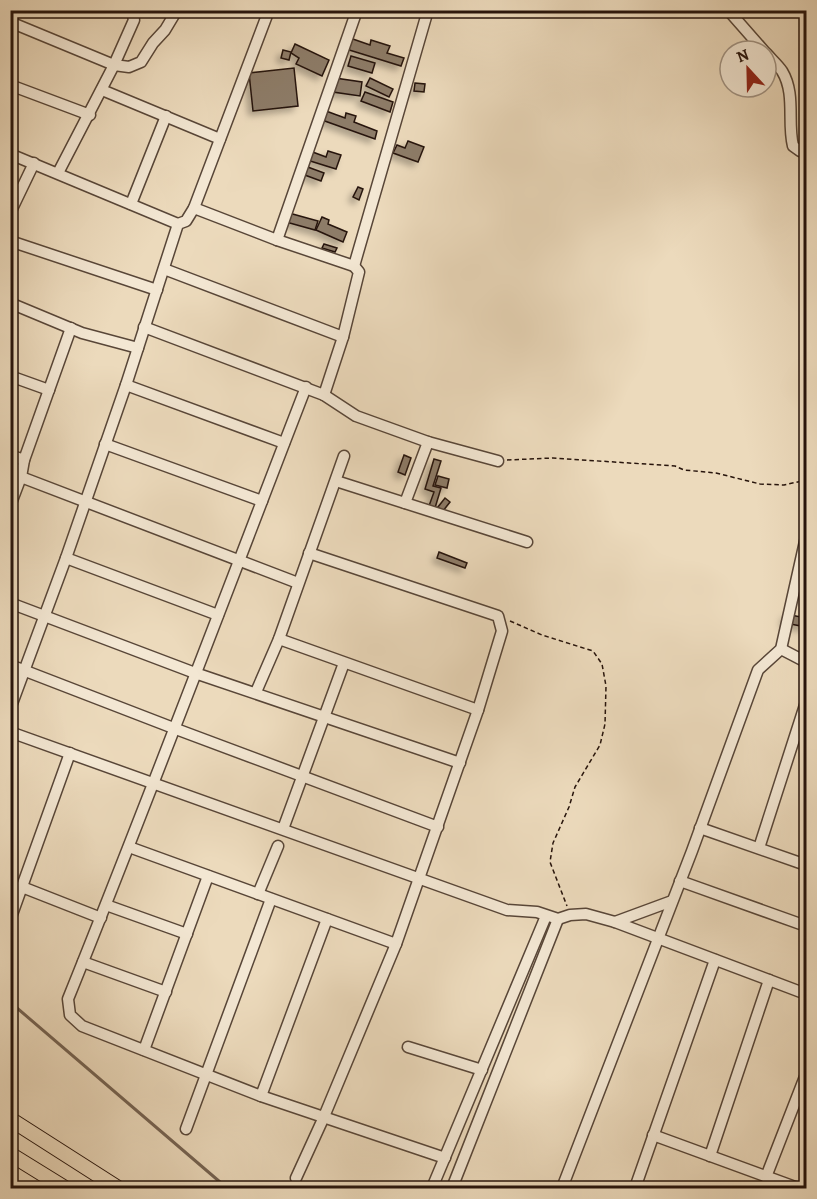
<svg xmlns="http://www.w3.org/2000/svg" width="817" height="1199" viewBox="0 0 817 1199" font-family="Alegreya,serif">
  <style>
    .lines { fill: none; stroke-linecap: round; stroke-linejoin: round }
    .stream { stroke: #756352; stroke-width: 3 }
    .building { fill: #8d7b68; stroke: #27140c; stroke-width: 1.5; filter: url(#shadow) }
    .minor-casing { stroke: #584638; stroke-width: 13 }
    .major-casing { stroke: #27140c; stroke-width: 16 }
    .path { stroke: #27140c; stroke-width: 1.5; stroke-dasharray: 4.5 3; stroke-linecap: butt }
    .minor { stroke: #f3e7d3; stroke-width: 10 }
    .major { stroke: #ecdabc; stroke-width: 14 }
  </style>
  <defs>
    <filter id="shadow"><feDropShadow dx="-4.5" dy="4.5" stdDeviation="3" flood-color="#0004"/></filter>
  </defs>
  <rect width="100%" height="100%" fill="#ecdabc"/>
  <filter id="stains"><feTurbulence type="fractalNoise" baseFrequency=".00333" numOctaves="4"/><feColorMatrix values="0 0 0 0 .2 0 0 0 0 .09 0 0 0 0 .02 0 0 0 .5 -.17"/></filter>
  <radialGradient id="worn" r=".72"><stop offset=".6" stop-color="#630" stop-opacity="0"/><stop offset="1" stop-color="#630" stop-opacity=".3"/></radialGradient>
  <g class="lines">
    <polyline class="stream" points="10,1002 227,1188"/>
  </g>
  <g class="building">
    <polygon points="350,38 370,45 371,40 390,46 387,53 404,58 401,66 346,49"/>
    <polygon points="295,44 329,60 322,76 296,64 299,58 291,53"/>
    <polygon points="283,50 291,52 289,60 281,58"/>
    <polygon points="351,56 375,63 372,73 348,66"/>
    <polygon points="294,68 298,106 253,111 249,73"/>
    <polygon points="335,78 362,82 360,96 333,92"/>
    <polygon points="370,78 393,89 389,97 366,86"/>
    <polygon points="415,83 425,84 424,92 414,91"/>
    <polygon points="365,92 393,102 390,112 361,101"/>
    <polygon points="326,111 345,118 346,113 356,116 354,122 377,131 375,139 322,120"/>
    <polygon points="408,141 424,147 418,162 393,153 397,145 405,148"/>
    <polygon points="310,151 326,157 328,151 341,155 336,169 307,160"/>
    <polygon points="305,166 324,173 321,181 302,174"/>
    <polygon points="358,187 363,189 359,200 353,197"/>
    <polygon points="289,213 318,221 315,230 286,222"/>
    <polygon points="322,217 329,220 328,224 347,232 343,242 316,230"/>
    <polygon points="324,244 337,248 335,252 322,248"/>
    <polygon points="404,455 411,458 405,475 398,472"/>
    <polygon points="434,459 441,461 433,486 441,488 435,508 429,506 434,492 425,489"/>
    <polygon points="438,476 449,479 447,488 435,485"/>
    <polygon points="445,498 450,502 443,511 438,507"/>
    <polygon points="439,552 467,563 465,568 437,558"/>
    <polygon points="786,614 806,618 806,627 785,623"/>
  </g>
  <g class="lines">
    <defs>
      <g id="minor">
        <polyline points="132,10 134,20 114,65 129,67 141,62 153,43 165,30 177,10"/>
        <polyline points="728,10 764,51"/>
        <polyline points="10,22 114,65 58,173"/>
        <path d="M766,53c5,6 12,12 16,18 14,23 5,51 11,75l7,5 6,1"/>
        <polyline points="10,85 90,115"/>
        <polyline points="102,90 220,139"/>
        <polyline points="10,154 178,224"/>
        <polyline points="131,204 166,116"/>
        <polyline points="10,213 34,163"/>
        <polyline points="277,240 357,10"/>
        <polyline points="10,241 157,290"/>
        <polyline points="354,266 428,10"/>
        <polyline points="164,269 343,337 359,272 354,266 277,240 194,208"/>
        <polyline points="10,303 82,333 138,348"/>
        <polyline points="144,327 324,395 343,337"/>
        <polyline points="10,376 49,390"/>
        <polyline points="126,385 284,443"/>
        <path d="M306,387c-79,204 -156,409 -238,612l2,16 12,11 179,70 184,62"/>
        <polyline points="324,395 356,416 428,442 498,461"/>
        <polyline points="105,444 262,501"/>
        <polyline points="10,455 24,460"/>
        <polyline points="21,477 298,583"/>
        <polyline points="336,481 527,542"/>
        <polyline points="405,503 428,442"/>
        <polyline points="10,506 21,477 24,460 71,328"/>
        <polyline points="66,558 218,615"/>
        <polyline points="10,603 195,673 460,763"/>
        <polyline points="279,639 478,710 502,631 498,616 309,553"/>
        <polyline points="781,649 806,662"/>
        <polyline points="10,665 176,729 438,827"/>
        <polyline points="256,692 279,639 344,456"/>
        <polyline points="10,709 66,558 126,385 178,224 186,221 194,208 269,10"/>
        <polyline points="10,732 507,910 537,912 558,919 570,915 586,914 615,922 806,994"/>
        <polyline points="700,828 806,865"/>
        <polyline points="283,829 344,663"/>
        <polyline points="129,847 396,944"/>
        <polyline points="759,848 806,702"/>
        <polyline points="680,881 806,926"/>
        <polyline points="22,887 101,918"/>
        <polyline points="258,894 278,846"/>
        <polyline points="106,905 187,934"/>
        <polyline points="10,920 70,753"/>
        <polyline points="615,922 672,901"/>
        <polyline points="83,962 166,992"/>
        <polyline points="408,1047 482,1070"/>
        <polyline points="144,1050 208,876"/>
        <polyline points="261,1096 327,919"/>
        <polyline points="186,1129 271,899"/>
        <polyline points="653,1135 798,1188"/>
        <polyline points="710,1156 769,980"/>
        <polyline points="766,1177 806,1074"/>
        <polyline points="296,1178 323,1119 396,944 478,710"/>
        <polyline points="432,1188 546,916"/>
        <polyline points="452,1188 558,919"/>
        <polyline points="562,1188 692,851 758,670 781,649 806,537"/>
        <polyline points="635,1188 715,960"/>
      </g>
      <g id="major">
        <polyline points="10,1119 118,1188"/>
        <polyline points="10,1154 65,1188"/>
      </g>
    </defs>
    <use href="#minor" class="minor-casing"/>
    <use href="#major" class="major-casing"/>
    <g class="path">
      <polyline points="507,460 553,458 675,466 684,470 716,473 760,484 784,485 806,480"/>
      <polyline points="510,621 542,635 593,651 602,664 606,686 605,724 600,745 575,787 569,807 553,843 550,862 567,906"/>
    </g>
    <use href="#minor" class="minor"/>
    <use href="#major" class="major"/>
  </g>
  <rect width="817" height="1199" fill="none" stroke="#ecdabc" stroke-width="36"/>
  <rect x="12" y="12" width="793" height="1175" fill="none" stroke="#27140c" stroke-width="3"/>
  <rect x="18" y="18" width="781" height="1163" fill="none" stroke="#27140c" stroke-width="1.5"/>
  <g transform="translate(748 69) rotate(338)"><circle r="28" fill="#f3e7d3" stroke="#a19383" stroke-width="1.5"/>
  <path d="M0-4.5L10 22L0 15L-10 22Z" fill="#8f2418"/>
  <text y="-9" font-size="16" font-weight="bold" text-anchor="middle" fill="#27140c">N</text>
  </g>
  <rect width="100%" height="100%" filter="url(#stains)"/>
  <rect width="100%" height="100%" fill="url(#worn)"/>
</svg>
